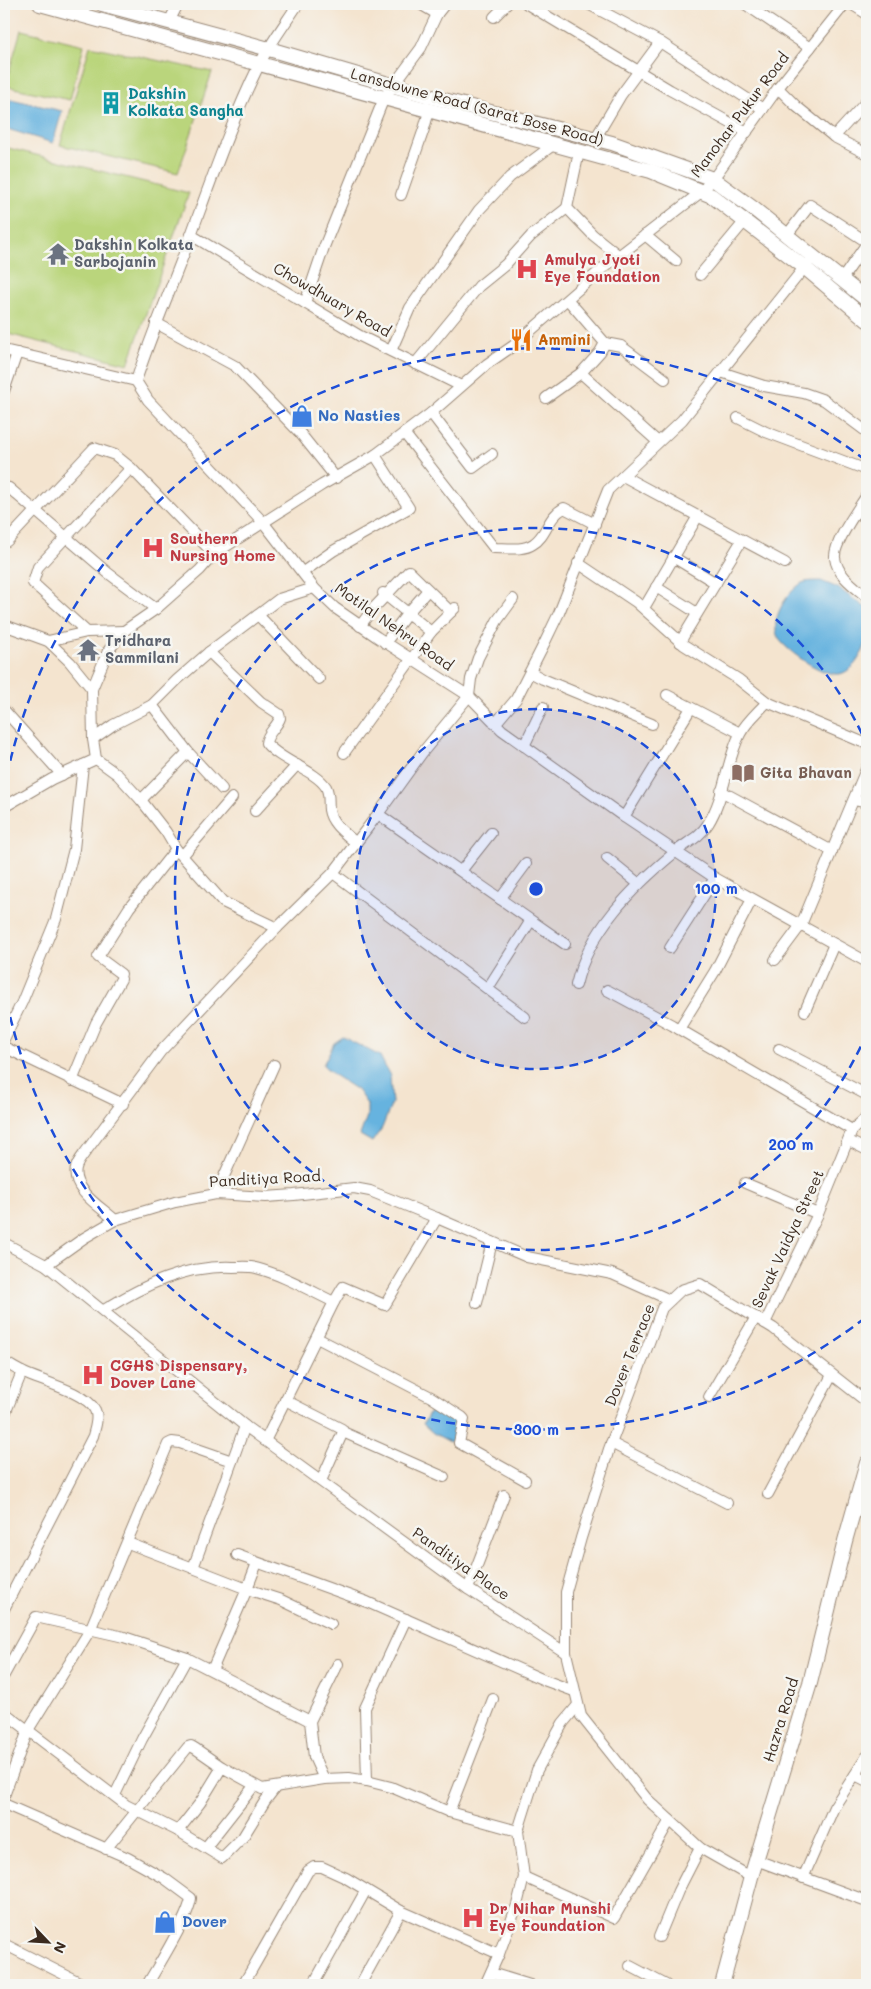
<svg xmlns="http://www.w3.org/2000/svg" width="871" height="1989" viewBox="0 0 871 1989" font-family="Mali,sans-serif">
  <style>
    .green { fill: #bad57b; stroke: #7a804c }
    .water { fill: #66b3df; stroke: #506e7e }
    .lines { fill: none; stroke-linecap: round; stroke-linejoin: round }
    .street-casing { stroke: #988776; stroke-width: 12 }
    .secondary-casing { stroke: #988776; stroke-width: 16 }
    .street { stroke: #fff; stroke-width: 10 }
    .secondary { stroke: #fff; stroke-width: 14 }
    .ring { fill: none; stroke: #1d4ed8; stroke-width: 2.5; stroke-dasharray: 9 6 }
    .labels { text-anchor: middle; stroke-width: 5; stroke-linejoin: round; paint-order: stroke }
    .culture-label { font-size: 15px; font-weight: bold; fill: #0d838f; stroke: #f6f6f2; text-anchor: start }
    .street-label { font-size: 15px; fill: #3b2a1e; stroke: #f6f6f2 }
    .worship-label { font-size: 15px; font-weight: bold; fill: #5b616d; stroke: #f6f6f2; text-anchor: start }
    .health-label { font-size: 15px; font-weight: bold; fill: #be3a42; stroke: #f6f6f2; text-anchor: start }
    .food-label { font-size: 15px; font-weight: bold; fill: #c56008; stroke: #f6f6f2; text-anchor: start }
    .shop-label { font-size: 15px; font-weight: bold; fill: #366cbe; stroke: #f6f6f2; text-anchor: start }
    .education-label { font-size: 15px; font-weight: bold; fill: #785e54; stroke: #f6f6f2; text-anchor: start }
    .centre { fill: #1d4ed8; stroke: #f6f6f2; stroke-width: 2.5 }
    .ring-label { font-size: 15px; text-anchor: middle; font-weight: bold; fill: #1d4ed8; stroke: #f6f6f2; stroke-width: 5; stroke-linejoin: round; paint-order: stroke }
  </style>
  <rect width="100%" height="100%" fill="#f6f6f2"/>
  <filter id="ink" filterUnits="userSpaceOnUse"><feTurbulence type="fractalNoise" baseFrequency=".02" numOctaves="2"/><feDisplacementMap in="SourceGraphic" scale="10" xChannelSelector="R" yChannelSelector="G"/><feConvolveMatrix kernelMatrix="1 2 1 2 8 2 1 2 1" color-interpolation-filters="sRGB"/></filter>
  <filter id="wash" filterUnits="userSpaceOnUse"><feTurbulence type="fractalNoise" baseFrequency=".0096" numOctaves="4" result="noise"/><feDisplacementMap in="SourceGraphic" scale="20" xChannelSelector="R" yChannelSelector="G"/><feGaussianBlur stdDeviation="1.12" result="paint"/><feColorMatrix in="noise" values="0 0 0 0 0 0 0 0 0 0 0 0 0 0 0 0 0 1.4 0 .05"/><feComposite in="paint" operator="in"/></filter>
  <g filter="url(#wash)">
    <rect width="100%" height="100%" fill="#f4e4cf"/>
    <g class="green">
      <polygon points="21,30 84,45 70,100 5,86"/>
      <polygon points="90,46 212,72 178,173 60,145"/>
      <polygon points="4,147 189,193 128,364 4,333"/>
    </g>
    <g class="water">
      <polygon points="11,99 62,111 53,143 4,128 4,120"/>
      <path d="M821,581l17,7 27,19c6,12 3,33 -2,44 -5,9 -10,18 -20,22 -16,7 -55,-21 -64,-34 -11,-18 8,-47 23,-56 4,-2 13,-2 19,-2z"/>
      <polygon points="343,1037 380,1056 390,1076 392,1103 382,1128 372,1142 360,1135 367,1116 367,1104 357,1090 334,1075 323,1065 334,1043"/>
      <path d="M430,1411c13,1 23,2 32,11l-2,13 -10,7 -17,-9 -10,-9z"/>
    </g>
  </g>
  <g filter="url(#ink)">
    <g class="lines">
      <defs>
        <g id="street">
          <path d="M298,4c-13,20 -28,40 -39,61 -27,55 -47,113 -68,170 -18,49 -39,97 -55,146l12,19 115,122 51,66 21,20 42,29 92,59 33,34 122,87 91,61 152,84"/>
          <polyline points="420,4 437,14"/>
          <polyline points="527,4 670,90 747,132"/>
          <polyline points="588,4 660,42 763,109"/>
          <polyline points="745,4 810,48"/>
          <polyline points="851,4 867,14"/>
          <polyline points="494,17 507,4"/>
          <polyline points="169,22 178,4"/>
          <polyline points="778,88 796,106 834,137 867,154"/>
          <polyline points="834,137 867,101"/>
          <polyline points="595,139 621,95 660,42"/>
          <polyline points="579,152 567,208 593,235 618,255"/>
          <polyline points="401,195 424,129 429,111"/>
          <polyline points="191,235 360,336 461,386"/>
          <polyline points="645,235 676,261"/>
          <polyline points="787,235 810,205 867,242"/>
          <polyline points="700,275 745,221"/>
          <polyline points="842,279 867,243"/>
          <polyline points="568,300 605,343 600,352 581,373 658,442"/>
          <polyline points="305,303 324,247 384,98 421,48 437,14 445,4"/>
          <polyline points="156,323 235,366 300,433 336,478"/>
          <polyline points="605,343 621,346 665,379"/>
          <polyline points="4,350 136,381"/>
          <polyline points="391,351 410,308 479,210 510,177 553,145"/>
          <polyline points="415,364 479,286 505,265 531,236 567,208"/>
          <polyline points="721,372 764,386 804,393 824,400 867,432"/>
          <polyline points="4,391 17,353"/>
          <polyline points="546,398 581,373"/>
          <polyline points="431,413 473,468 492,454"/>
          <polyline points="738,418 766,432 867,470"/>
          <path d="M404,433l90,115c12,0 29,3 39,-4 14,-8 14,-27 31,-36l31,16"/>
          <polyline points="131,468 214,554"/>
          <polyline points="623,476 785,563"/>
          <polyline points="4,487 9,488 108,573 156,609"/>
          <path d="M867,495c-8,13 -34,48 -32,63 2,17 20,29 32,39"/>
          <polyline points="7,541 94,448 115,455 131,468 38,567 33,583 87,632"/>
          <polyline points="673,557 716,583"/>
          <polyline points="578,563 636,602 684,645 738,679 767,702 867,744"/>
          <polyline points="303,572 333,551 409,508 375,455"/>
          <polyline points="656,587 697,613"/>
          <polyline points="383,593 431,632"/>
          <polyline points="644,608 698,516"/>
          <polyline points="258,615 319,679"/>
          <polyline points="4,625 48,641 70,662 92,689 93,739 96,759 83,765 74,849 56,919 22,1002 4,1039"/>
          <polyline points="360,626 372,610 409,571 451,612"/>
          <polyline points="48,641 87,632 124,631"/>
          <polyline points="680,642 742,540"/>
          <polyline points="385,643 407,614 428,590"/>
          <path d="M209,652l52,50 18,12 1,4c-3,9 -13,15 -14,25 14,18 49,27 60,44 4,8 2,15 3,23 2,14 17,24 27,33"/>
          <polyline points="530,672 543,679 652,724"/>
          <polyline points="92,689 108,651 124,631 156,609 200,570 214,554 322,485 375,455 431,413 487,364 513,346 603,268 701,192 713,179 778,88 845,4"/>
          <polyline points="667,695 740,733"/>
          <polyline points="152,705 188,752 222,789"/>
          <polyline points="4,710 62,775"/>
          <polyline points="495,724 516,699 545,642 559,613 608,490 682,420 808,263"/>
          <polyline points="93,739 113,725 152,705 177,680 209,652 279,599 314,588"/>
          <polyline points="524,746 543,707"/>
          <polyline points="344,753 431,632 455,608"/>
          <polyline points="96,759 118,775 141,800 166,832 176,849 223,902 277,928"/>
          <polyline points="721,791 832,851"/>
          <polyline points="141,800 188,752"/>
          <polyline points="854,800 867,803"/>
          <polyline points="4,807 52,779 83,765"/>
          <polyline points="255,811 297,765"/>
          <polyline points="378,814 565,944"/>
          <polyline points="624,817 691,708"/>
          <polyline points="183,855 232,798"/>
          <polyline points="607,858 639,884"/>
          <polyline points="461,871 491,833"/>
          <polyline points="333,873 525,1017"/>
          <polyline points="500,899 526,864"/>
          <polyline points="670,948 715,878"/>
          <polyline points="775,960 801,925 867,767"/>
          <polyline points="121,974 98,957 129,908 176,849"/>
          <path d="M576,985c13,-55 56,-97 98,-132 12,-10 25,-15 34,-29 17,-27 18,-62 32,-90 6,-12 18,-22 27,-32"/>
          <polyline points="488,988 530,922"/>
          <polyline points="607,990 672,1025 852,1130"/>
          <polyline points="805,1011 834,944"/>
          <polyline points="679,1029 715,971 752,899"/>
          <polyline points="4,1047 123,1104"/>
          <polyline points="779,1049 867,1095"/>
          <polyline points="72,1081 96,1023 121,979"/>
          <polyline points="849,1141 867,1150"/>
          <polyline points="745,1183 818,1214"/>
          <polyline points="216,1194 274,1065"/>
          <path d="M115,1220c-14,-13 -44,-30 -39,-52 1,-5 5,-10 8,-14l77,-103 116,-123 56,-55 45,-59 44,-61 47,-57 2,-17 7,-21 19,-37 16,-22"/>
          <polyline points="4,1243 46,1265 245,1426 468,1589 566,1653"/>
          <polyline points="46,1265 84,1238 115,1220 175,1202 216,1194 266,1197 294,1195 354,1188 370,1191 437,1218 527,1257 612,1274 670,1300"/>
          <polyline points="477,1303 492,1242"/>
          <path d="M104,1310c40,-25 81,-45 129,-43 8,0 16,-1 23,1 27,7 53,22 78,34"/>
          <polyline points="765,1323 818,1214 852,1130 867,1117"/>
          <polyline points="317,1338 431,1397 462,1417 464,1419 459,1443 525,1480"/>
          <path d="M4,1362c6,3 13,8 20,11 17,8 63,20 71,37 4,8 0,18 -2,26l-89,173"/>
          <polyline points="709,1397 756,1317"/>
          <polyline points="285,1400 342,1429 343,1432 321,1481"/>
          <polyline points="4,1416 22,1372"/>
          <polyline points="343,1432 444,1477"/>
          <polyline points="265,1441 334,1302 343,1287 385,1305 437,1218"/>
          <polyline points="611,1443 727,1503"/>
          <polyline points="768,1494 832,1375"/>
          <polyline points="128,1543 193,1568 245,1426"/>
          <polyline points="237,1555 367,1602 544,1680 574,1691"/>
          <polyline points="257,1563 247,1589 281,1600 331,1624"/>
          <polyline points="193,1568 247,1589 212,1670"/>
          <polyline points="468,1589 504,1495"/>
          <polyline points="4,1675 36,1617 124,1637 187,1658 310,1721"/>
          <polyline points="4,1712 126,1805 178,1831 222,1858 243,1837 265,1801 275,1788"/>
          <polyline points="855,1775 867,1781"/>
          <polyline points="324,1779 314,1757 310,1721 338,1664"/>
          <polyline points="367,1781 365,1708 406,1619"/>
          <polyline points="115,1795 142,1739 187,1658"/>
          <polyline points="4,1796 28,1730 90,1630 168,1444 172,1442 180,1443 232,1461"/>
          <path d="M4,1804l124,54 36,20 27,20c-2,19 -33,68 -44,87"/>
          <polyline points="449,1812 493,1699"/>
          <polyline points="178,1831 200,1803 222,1767 262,1789 324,1779 349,1778 367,1781 391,1787 449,1812 518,1831 524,1877 517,1905 499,1954 485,1985"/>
          <polyline points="518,1831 537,1770 563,1723 578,1705"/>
          <polyline points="206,1847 254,1786"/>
          <polyline points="106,1849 188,1747 191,1746 196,1749 222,1767"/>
          <polyline points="756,1860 867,1901"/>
          <polyline points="524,1877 614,1918 670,1820"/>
          <polyline points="751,1877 700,1848 647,1799 581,1716 566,1653 566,1592 581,1538 609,1449 662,1308 681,1290 700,1284 773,1328 867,1402"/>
          <polyline points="803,1878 834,1807 867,1756"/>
          <polyline points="659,1937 678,1891 700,1848"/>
          <polyline points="4,1944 85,1985"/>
          <polyline points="630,1966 666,1985"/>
          <polyline points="491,1973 530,1985"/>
          <polyline points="243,1985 308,1871 314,1867 322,1867 346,1878 401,1911 499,1954"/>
          <polyline points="313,1985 366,1890"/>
          <polyline points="360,1985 401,1911"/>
        </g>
        <g id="secondary">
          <polyline points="40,4 651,171 712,196 804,267 867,320"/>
          <polyline points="102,4 269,49 436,98 612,143 713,179 754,209 867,300"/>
          <polyline points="722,1985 751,1877 810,1683 845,1541 867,1463"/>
        </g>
      </defs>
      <use href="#street" class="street-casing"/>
      <use href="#secondary" class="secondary-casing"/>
      <use href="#street" class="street"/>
      <use href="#secondary" class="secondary"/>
    </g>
  </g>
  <circle cx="536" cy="889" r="180" fill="#1d4ed8" fill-opacity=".12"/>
  <g class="ring">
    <circle cx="536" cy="889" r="180"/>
    <path d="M867 1033A361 361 0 1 1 867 745"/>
    <path d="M865 1318A541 541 0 0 1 4 988M4 790A541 541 0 0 1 865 460"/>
  </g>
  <defs>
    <symbol id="building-bare" viewBox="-9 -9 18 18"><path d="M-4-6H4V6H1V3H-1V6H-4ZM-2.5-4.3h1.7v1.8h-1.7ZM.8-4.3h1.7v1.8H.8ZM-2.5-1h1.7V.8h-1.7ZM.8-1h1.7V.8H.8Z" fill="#0f9aa8" stroke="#f6f6f2" stroke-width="2.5" paint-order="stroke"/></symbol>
    <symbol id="temple-bare" viewBox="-9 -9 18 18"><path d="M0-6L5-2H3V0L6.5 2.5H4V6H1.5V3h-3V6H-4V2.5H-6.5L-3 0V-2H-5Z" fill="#6b7280" stroke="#f6f6f2" stroke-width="2.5" paint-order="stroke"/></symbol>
    <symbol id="hospital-bare" viewBox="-9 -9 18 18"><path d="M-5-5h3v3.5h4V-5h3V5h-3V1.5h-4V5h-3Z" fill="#e0444e" stroke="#f6f6f2" stroke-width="2.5" paint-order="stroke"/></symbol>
    <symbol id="restaurant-bare" viewBox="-9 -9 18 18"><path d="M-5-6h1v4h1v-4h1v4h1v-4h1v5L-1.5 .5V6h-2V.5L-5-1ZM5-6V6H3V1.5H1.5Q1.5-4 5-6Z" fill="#e8710a" stroke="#f6f6f2" stroke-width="2.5" paint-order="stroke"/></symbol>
    <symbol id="shop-bare" viewBox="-9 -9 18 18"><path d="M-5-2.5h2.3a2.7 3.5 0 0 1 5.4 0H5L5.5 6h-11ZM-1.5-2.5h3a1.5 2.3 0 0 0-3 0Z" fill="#3f7fe0" stroke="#f6f6f2" stroke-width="2.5" paint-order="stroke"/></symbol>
    <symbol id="library-bare" viewBox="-9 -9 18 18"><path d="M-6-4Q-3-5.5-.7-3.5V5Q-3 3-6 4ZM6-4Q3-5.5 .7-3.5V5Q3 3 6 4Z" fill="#8d6e63" stroke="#f6f6f2" stroke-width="2.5" paint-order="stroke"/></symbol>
  </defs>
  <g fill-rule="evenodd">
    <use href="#building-bare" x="95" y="87" width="32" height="32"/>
    <use href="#temple-bare" x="42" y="238" width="32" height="32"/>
    <use href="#hospital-bare" x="511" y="253" width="32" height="32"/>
    <use href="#restaurant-bare" x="505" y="324" width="32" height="32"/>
    <use href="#shop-bare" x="286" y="400" width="32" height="32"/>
    <use href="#hospital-bare" x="137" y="532" width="32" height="32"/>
    <use href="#temple-bare" x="72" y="634" width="32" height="32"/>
    <use href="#library-bare" x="727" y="757" width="32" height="32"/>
    <use href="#hospital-bare" x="77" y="1359" width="32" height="32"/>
    <use href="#hospital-bare" x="457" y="1902" width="32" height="32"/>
    <use href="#shop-bare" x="149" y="1906" width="32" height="32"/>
  </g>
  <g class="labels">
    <g class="culture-label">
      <text x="128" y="99">Dakshin<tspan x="128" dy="17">Kolkata Sangha</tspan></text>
    </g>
    <g class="street-label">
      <text transform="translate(477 107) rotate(15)" y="5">Lansdowne Road (Sarat Bose Road)</text>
      <text transform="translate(740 115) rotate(-53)" y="5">Manohar Pukur Road</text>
      <text transform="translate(332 300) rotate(30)" y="5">Chowdhuary Road</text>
      <text transform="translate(394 627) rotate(35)" y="5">Motilal Nehru Road</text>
      <text transform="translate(265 1179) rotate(-3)" y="5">Panditiya Road</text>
      <text transform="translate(788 1239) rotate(-65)" y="5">Sevak Vaidya Street</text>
      <text transform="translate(630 1355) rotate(-68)" y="5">Dover Terrace</text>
      <text transform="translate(461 1564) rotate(35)" y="5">Panditiya Place</text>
      <text transform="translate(781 1720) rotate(-73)" y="5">Hazra Road</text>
    </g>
    <g class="worship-label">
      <text x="74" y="250">Dakshin Kolkata<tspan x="74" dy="17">Sarbojanin</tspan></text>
      <text x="105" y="646">Tridhara<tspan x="105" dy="17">Sammilani</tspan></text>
    </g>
    <g class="health-label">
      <text x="544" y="265">Amulya Jyoti<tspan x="544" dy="17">Eye Foundation</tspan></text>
      <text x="170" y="544">Southern<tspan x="170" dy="17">Nursing Home</tspan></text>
      <text x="110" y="1371">CGHS Dispensary,<tspan x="110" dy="17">Dover Lane</tspan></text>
      <text x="489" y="1914">Dr Nihar Munshi<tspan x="489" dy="17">Eye Foundation</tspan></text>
    </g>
    <g class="food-label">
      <text x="538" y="345">Ammini</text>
    </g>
    <g class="shop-label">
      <text x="318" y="421">No Nasties</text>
      <text x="182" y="1927">Dover</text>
    </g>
    <g class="education-label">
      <text x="760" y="778">Gita Bhavan</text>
    </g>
  </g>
  <circle cx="536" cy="889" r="8" class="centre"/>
  <g class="ring-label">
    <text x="716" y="894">100 m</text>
    <text x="791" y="1150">200 m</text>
    <text x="536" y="1435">300 m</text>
  </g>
  <rect width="871" height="1989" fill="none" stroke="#f6f6f2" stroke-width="20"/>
  <g transform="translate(48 1942) rotate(115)" stroke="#f6f6f2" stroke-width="4" paint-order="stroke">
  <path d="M0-4L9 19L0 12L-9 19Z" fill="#3b2a1e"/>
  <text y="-8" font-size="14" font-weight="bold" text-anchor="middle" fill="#3b2a1e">N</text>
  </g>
</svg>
